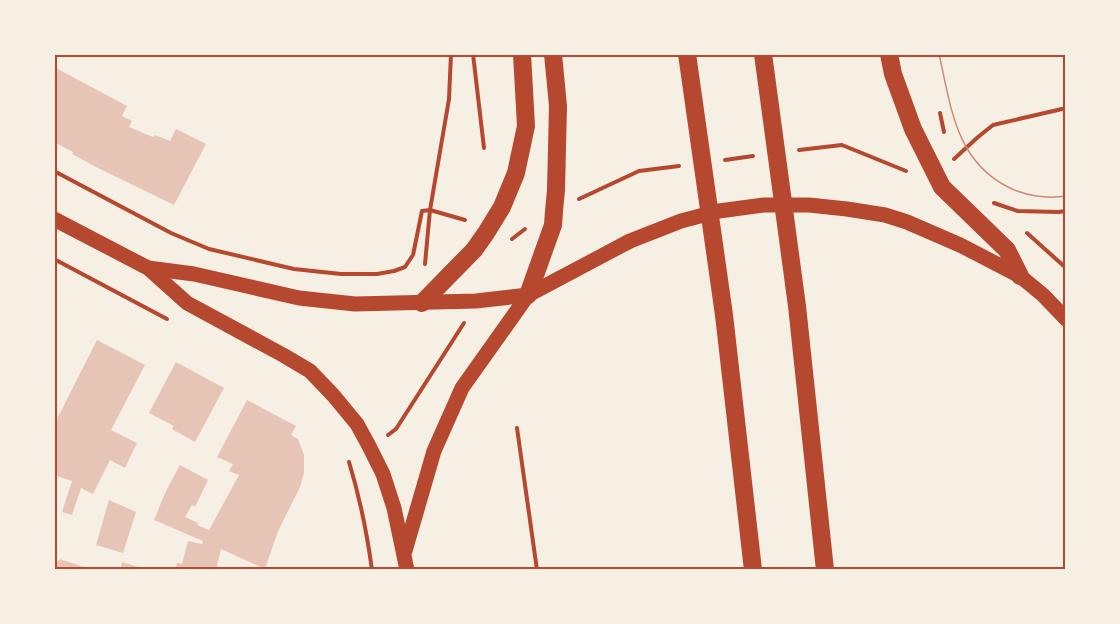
<svg xmlns="http://www.w3.org/2000/svg" width="1120" height="624" viewBox="0 0 1120 624" font-family="'Exo 2',sans-serif">
  <style>
    .building { fill: #e6c5b7 }
    .lines { fill: none; stroke-linecap: round; stroke-linejoin: round }
    .path { stroke: #b5482f; stroke-width: 4 }
    .primary { stroke: #b5482f; stroke-width: 15 }
    .motorway { stroke: #b5482f; stroke-width: 18 }
    .tram { stroke: #cf8b77; stroke-width: 1.5 }
    .neatline { fill: none; stroke: #b5482f; stroke-width: 2 }
  </style>
  <rect width="100%" height="100%" fill="#f6efe4"/>
  <g class="building">
    <polygon points="54,67 127,106 122,116 132,121 129,127 153,137 155,135 170,141 176,129 206,144 174,205 96,167 72,154 73,152 54,142"/>
    <polygon points="97,340 145,365 111,430 137,443 125,468 110,460 93,494 81,488 72,515 62,512 72,481 54,475 54,425"/>
    <polygon points="176,362 224,388 195,442 172,429 174,426 149,413"/>
    <polygon points="247,400 296,426 291,435 298,439 304,455 304,473 300,487 278,531 265,569 221,549 216,570 175,570 177,563 182,564 188,541 202,544 203,541 154,520 166,491 180,465 208,480 195,507 192,505 185,517 198,523 197,525 209,530 239,475 229,471 233,464 217,457"/>
    <polygon points="109,500 136,512 123,553 96,545"/>
    <polygon points="60,559 87,568 87,570 54,570 54,560 59,561"/>
    <polygon points="122,562 145,569 145,570 120,570"/>
  </g>
  <g class="lines">
    <g class="path">
      <polyline points="473,54 484,148"/>
      <polyline points="940,113 944,132"/>
      <polyline points="799,150 842,145 906,171"/>
      <polyline points="954,159 978,137 993,125 1062,109"/>
      <polyline points="725,160 753,156"/>
      <polyline points="54,171 171,233 209,249 294,269 341,274 377,274 394,271 405,267 413,255 422,211 430,210 465,220"/>
      <polyline points="579,199 639,171 679,166"/>
      <polyline points="994,203 1018,211 1058,212 1066,211"/>
      <polyline points="1027,233 1066,268"/>
      <polyline points="512,239 525,229"/>
      <polyline points="54,259 167,319"/>
      <polyline points="425,264 430,210 449,99 451,54"/>
      <polyline points="517,428 537,570"/>
      <polyline points="388,435 396,429 464,323"/>
      <path d="M349,462c11,36 18,71 23,108"/>
    </g>
    <g class="primary">
      <polyline points="54,219 148,268 187,303 283,355 310,371 333,395 357,424 369,446 383,474 394,508 407,570"/>
      <polyline points="148,268 194,274 299,298 355,304 476,301 528,295 630,241 681,221 719,211 764,205 809,205 847,209 885,215 907,222 960,245 1020,276 1043,295 1066,319"/>
      <polyline points="405,551 434,451 462,388 528,295"/>
    </g>
    <g class="motorway">
      <polyline points="687,54 724,315 753,570"/>
      <polyline points="763,54 797,306 825,570"/>
      <polyline points="889,54 893,74 913,129 942,187 1007,250 1020,276"/>
      <polyline points="528,295 553,225 554,211 556,190 558,106 553,54"/>
      <polyline points="422,303 474,250 486,233 502,207 516,173 526,126 522,54"/>
    </g>
    <path class="tram" d="M939,54c12,52 16,106 69,133 17,9 39,12 58,9"/>
  </g>
  <rect width="1120" height="624" fill="none" stroke="#f6efe4" stroke-width="111"/>
  <rect x="56" y="56" width="1008" height="512" class="neatline"/>
</svg>
